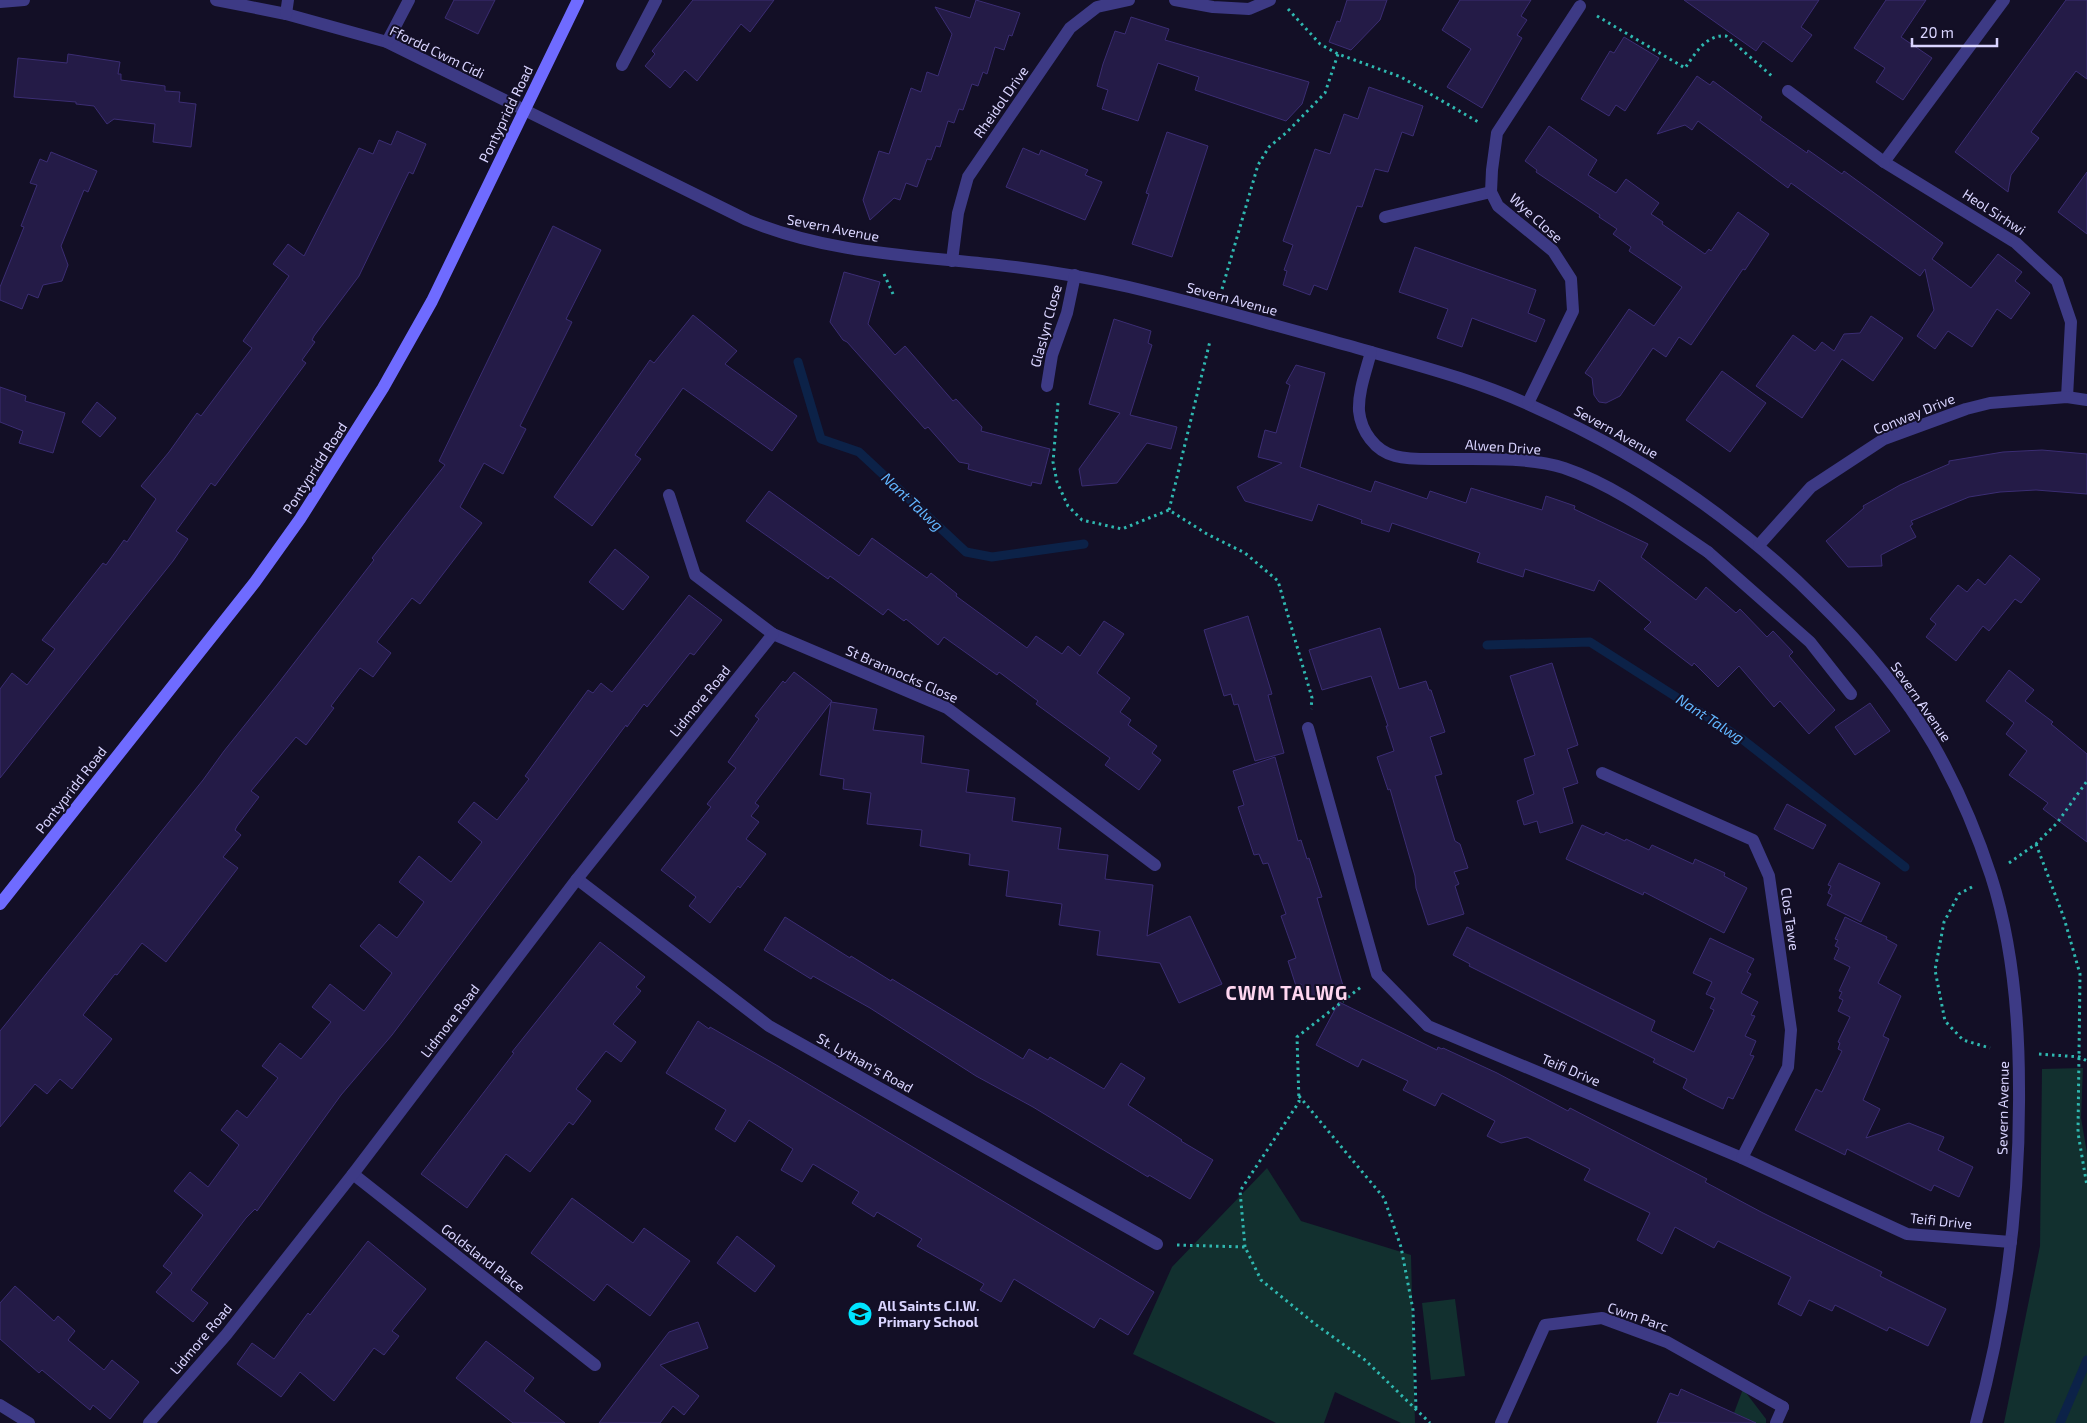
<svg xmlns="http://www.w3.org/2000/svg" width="2087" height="1423" viewBox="0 0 2087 1423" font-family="'Exo 2',sans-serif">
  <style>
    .green { fill: #12302f }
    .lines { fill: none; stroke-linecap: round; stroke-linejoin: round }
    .stream { stroke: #0c2248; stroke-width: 9 }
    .building { fill: #241b47; stroke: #3b2d73 }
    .path { stroke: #2fb8b0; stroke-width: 3; stroke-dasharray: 2.5 4; stroke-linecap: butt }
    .service { stroke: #3d3a85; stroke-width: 12 }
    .minor { stroke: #3d3a85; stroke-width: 12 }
    .secondary { stroke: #6f6bff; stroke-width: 12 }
    .labels { text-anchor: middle; stroke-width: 4; stroke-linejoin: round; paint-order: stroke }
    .street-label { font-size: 14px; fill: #d9d4ff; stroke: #130f26 }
    .poi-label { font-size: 14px; font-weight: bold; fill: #d9d4ff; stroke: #130f26; text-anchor: start }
    .water-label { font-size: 15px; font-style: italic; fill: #62b6ff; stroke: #130f26 }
    .district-label { font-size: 19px; font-weight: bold; letter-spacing: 1px; fill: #ffd6f0; stroke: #130f26 }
  </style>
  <rect width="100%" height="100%" fill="#130f26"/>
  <g class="green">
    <polygon points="2083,1068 2081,1118 2087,1153 2087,1423 2004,1423 2040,1246 2042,1069"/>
    <polygon points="1267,1168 1301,1221 1411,1255 1415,1423 1401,1423 1335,1392 1324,1423 1276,1423 1133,1354 1172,1267"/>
    <polygon points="1455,1299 1465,1376 1431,1380 1422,1303"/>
    <polygon points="1743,1389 1766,1419 1766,1423 1755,1423 1734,1413"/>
  </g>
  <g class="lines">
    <g class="stream">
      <polyline points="798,362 821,439 859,452 966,552 992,557 1084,544"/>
      <polyline points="1487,645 1590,642 1742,739 1905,867"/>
      <polyline points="2060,1423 2087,1360"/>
    </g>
  </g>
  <g class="building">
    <polygon points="454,0 495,0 478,34 445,18"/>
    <polygon points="693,0 774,0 750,32 741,24 697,81 685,70 670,88 645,66 655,54 652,51"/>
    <polygon points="976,0 1020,13 1012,36 1009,35 1004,50 995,47 987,74 983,72 978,86 972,84 963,110 959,109 954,123 948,121 940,147 936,146 931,160 927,159 917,187 906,183 900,200 894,198 870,220 863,200 879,151 889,154 911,88 921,92 927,72 938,76 952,34 935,7 970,18"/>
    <polygon points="1347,0 1387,0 1380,20 1351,50 1329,42 1337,21 1340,22"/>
    <polygon points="1460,0 1531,0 1521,16 1527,20 1517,35 1522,38 1482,108 1447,87 1471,49 1442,30"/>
    <polygon points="1684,0 1819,0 1801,27 1812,35 1792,62 1763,41 1756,51"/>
    <polygon points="1886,0 1926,0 1901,37 1932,58 1903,100 1876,82 1885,68 1854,48"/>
    <polygon points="2066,0 2087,0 2087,79 2076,71 2031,132 2039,138 2011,175 2008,192 1955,152"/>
    <polygon points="1131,17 1169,29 1165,40 1309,82 1302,104 1286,121 1195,90 1199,77 1158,63 1138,121 1102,109 1108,90 1097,86 1103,64 1115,31 1125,34"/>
    <polygon points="1624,37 1659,58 1625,111 1616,105 1609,116 1581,99 1610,51 1614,53"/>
    <polygon points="68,54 120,62 118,74 121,74 121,80 165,86 165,91 180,92 179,102 196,104 191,147 153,142 155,124 114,119 107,124 94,106 76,104 76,102 14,97 18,58 67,63"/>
    <polygon points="1697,76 1710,85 1713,81 1762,117 1760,120 1807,153 1808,150 1842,174 1844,171 1943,243 1932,259 1971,288 1998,254 2022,272 2015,281 2030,293 2011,319 1997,309 1972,347 1948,331 1935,349 1917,336 1934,310 1925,269 1920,276 1791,183 1788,188 1698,121 1692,130 1685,125 1657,134"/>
    <polygon points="1369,87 1423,106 1413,136 1402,132 1388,172 1375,169 1362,207 1357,206 1327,290 1314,285 1310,295 1283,285 1287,271 1284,270 1293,245 1283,241 1315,149 1330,154 1344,114 1358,119"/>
    <polygon points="1549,126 1597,160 1588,175 1616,193 1626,179 1659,203 1651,214 1663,222 1662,224 1705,254 1709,249 1711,251 1738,212 1769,234 1745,270 1743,269 1691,345 1679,337 1666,357 1653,348 1620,396 1606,403 1599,402 1594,395 1592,378 1585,373 1629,309 1654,326 1682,287 1629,251 1631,247 1613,234 1617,229 1599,217 1600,215 1536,172 1537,170 1525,161"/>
    <polygon points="397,131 426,144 413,174 409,172 359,276 314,336 312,340 315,342 302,360 306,363 215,486 211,483 176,531 188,539 173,561 0,778 0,689 12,673 27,685 55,649 42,640 103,563 106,565 124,540 127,542 156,499 141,486 169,452 197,413 201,416 252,348 243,341 289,276 273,264 288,244 304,256 359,148 373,154 379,140 391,145"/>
    <polygon points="1167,132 1208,146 1172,257 1132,244 1149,194 1146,193"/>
    <polygon points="1023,148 1039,155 1041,150 1088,170 1085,175 1102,182 1085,220 1006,187"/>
    <polygon points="51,152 97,171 88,192 84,190 61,246 68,265 62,281 43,285 38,298 28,294 22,309 0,300 0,287 24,227 21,226 37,185 30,183 40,159 47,162"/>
    <polygon points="2087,172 2087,234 2058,212"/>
    <polygon points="553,226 601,250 566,319 572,322 520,426 526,429 503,474 484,463 460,507 482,523 420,604 412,598 377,642 391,653 373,677 360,668 331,706 334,708 306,745 296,737 251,791 259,797 237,826 235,830 241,835 223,857 238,868 166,962 142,943 117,975 115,974 83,1015 112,1039 72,1089 60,1079 47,1094 35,1084 0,1127 0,1031 203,780 224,751 277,685 374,560 372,558 445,465 439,461"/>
    <polygon points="1415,247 1536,290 1528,313 1545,320 1536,342 1472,318 1462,347 1437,338 1448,309 1399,292"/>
    <polygon points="844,272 880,282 868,324 895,355 905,346 953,401 956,399 982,427 981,431 1050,449 1041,484 1032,482 1031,486 968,469 969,464 959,462 928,427 925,429 847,342 843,340 830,322"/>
    <polygon points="693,315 737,351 725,364 797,416 772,451 683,388 635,455 641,459 592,526 554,497 650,360 654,363"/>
    <polygon points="1871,316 1903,338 1873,381 1842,359 1802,418 1756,386 1793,335 1815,351 1822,342 1834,351 1844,334 1860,333"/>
    <polygon points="1114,319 1151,331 1148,343 1152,345 1130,415 1177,427 1171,449 1147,443 1117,483 1082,486 1079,469 1120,413 1089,404"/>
    <polygon points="1296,365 1325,373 1300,467 1371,492 1375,481 1427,499 1430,491 1466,503 1471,488 1542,510 1546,496 1575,506 1574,509 1648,544 1641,557 1696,600 1706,587 1736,613 1740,609 1767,637 1773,631 1793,652 1789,656 1835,710 1809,734 1780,701 1774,707 1739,666 1718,687 1694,663 1692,666 1644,629 1651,622 1599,580 1594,591 1525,569 1523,577 1477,562 1480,553 1392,523 1389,532 1361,523 1362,520 1318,504 1312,521 1245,501 1237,487 1282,463 1258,457 1265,430 1276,433 1290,385 1286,383"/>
    <polygon points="1722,371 1766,403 1730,452 1686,420"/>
    <polygon points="0,387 26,396 25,401 65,413 53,453 19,443 23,431 0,422"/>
    <polygon points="97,402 116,418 100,437 82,422"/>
    <polygon points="2042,450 2087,454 2087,494 2036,490 2000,492 1969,497 1911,521 1913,524 1910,526 1916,537 1881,555 1882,566 1848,567 1826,541 1864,508 1863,506 1900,485 1949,464 1949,461 2003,452"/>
    <polygon points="769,491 859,556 872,538 927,578 931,573 957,594 956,596 1027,648 1036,636 1062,654 1068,646 1080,656 1104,621 1124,634 1097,673 1130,698 1120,712 1131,720 1128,725 1157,746 1152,753 1161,760 1139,790 1105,765 1110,758 1036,704 1038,701 999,672 997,675 944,637 938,645 906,619 904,621 888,609 883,615 830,576 828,579 746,521"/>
    <polygon points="615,549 649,577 623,610 589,582"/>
    <polygon points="2010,555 2040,579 2021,603 2015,599 1989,631 1983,626 1956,661 1926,637 1936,624 1930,619 1958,585 1967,592 1978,579 1985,585"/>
    <polygon points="689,595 722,620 694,655 690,653 647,707 644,704 627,727 626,725 392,1035 341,1095 257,1211 255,1209 246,1218 191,1290 208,1303 193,1322 156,1292 172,1273 163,1266 203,1215 174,1191 190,1172 208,1187 239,1145 221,1130 237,1110 247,1118 278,1078 262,1066 280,1043 301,1059 331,1022 312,1007 330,984 364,1011 392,973 360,946 379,924 397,938 424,902 399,882 419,856 451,882 482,842 458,822 474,802 497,820 529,779 525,776 588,690 593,693 601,683 612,692"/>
    <polygon points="1248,616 1272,694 1268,695 1284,753 1255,761 1238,704 1234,705 1231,694 1224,696 1204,630"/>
    <polygon points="1380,628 1399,689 1426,681 1429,690 1431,690 1445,732 1430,737 1442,774 1435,776 1455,841 1460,844 1468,868 1454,872 1459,884 1455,886 1464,914 1428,925 1416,888 1415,876 1390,789 1388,790 1377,757 1394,751 1386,726 1388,726 1371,676 1322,690 1309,650"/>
    <polygon points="1552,663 1578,745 1567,749 1578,783 1563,788 1573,823 1540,833 1537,821 1524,825 1517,801 1534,794 1524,759 1535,755 1510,676"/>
    <polygon points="2009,670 2034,690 2025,701 2053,722 2051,724 2087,754 2087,842 2043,809 2048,803 2009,775 2027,751 2006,734 2014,723 1986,701"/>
    <polygon points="794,672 832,701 755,803 759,806 751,816 759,822 746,839 766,854 740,888 738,886 710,923 689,906 696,897 661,870 711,807 707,804 736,768 728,762 759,719 755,716 783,681 785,683"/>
    <polygon points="831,702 877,709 873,730 924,736 921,763 969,770 966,792 1015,798 1012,821 1061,828 1058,849 1108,855 1105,879 1153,885 1147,936 1190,916 1222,984 1179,1003 1160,963 1097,955 1100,931 1059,925 1062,904 1006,896 1009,871 969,865 970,854 920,846 922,830 867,824 871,793 843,789 844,779 820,775"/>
    <polygon points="1870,703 1890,731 1855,755 1835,727"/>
    <polygon points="1275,757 1298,841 1301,840 1307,859 1309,858 1322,897 1317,898 1344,989 1306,1001 1301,984 1296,986 1288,961 1296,958 1281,916 1286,914 1268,863 1263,864 1259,854 1254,855 1238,807 1244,805 1233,771"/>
    <polygon points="1787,804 1826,825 1813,849 1774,829"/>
    <polygon points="1582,825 1604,835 1606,832 1625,841 1626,839 1649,850 1652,845 1693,864 1695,859 1725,873 1724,876 1747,888 1724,933 1644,892 1643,895 1566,859"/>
    <polygon points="1839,863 1880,883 1861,922 1827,905 1832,895 1828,893 1831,886 1828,885"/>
    <polygon points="785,917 850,958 851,956 891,981 892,979 1023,1059 1029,1049 1048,1060 1050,1057 1104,1089 1121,1063 1145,1078 1128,1105 1182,1140 1181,1141 1213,1160 1190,1199 1149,1175 1148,1177 1033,1107 976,1076 870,1008 813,976 811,979 764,950"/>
    <polygon points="1845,917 1887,937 1886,939 1897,945 1878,983 1901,996 1883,1036 1889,1039 1863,1100 1880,1109 1866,1138 1909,1123 1944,1137 1938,1150 1973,1167 1959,1197 1934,1185 1931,1191 1847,1149 1845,1155 1795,1130 1816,1089 1822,1092 1842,1051 1838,1049 1840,1043 1838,1042 1850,1017 1838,1011 1843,1000 1839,998 1842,992 1839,991 1850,967 1834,959 1839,948 1835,946 1838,940 1835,939"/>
    <polygon points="1467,927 1655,1021 1651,1031 1694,1052 1714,1010 1710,1008 1715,998 1706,994 1712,982 1693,973 1710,938 1754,959 1747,972 1751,974 1741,993 1758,1002 1751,1015 1755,1016 1745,1036 1756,1041 1750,1055 1754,1056 1733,1099 1728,1097 1723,1109 1693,1094 1683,1088 1687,1079 1653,1062 1655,1059 1469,966 1470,964 1453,955"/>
    <polygon points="600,942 645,977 636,987 641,991 613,1024 636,1042 621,1062 606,1051 576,1089 591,1101 573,1125 569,1122 530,1172 506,1154 467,1208 421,1174 514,1053 512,1052"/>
    <polygon points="1339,1002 1437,1050 1438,1047 1442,1049 1443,1048 1497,1073 1568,1111 1570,1108 1707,1179 1705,1182 1763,1213 1882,1272 1880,1276 1946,1309 1928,1346 1889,1327 1887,1331 1835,1305 1832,1311 1809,1300 1801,1316 1778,1304 1791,1277 1718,1241 1714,1248 1675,1227 1662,1254 1637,1240 1650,1213 1584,1180 1590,1169 1527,1137 1501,1143 1487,1136 1495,1121 1442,1093 1435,1106 1403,1090 1408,1081 1362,1059 1358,1067 1316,1045"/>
    <polygon points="698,1021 709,1029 710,1027 778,1066 1154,1292 1128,1335 1100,1318 1094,1328 1014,1279 1001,1302 980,1290 984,1284 917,1246 922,1239 877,1212 874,1217 852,1203 859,1192 813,1164 802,1182 781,1170 793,1149 749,1120 735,1142 715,1129 726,1110 666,1073"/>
    <polygon points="572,1198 633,1243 644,1228 690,1261 650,1316 607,1284 594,1301 531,1253"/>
    <polygon points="737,1236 775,1266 755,1292 717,1263"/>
    <polygon points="368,1241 426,1289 392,1331 399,1336 384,1355 374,1348 334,1401 300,1372 281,1397 237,1364 252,1343 274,1359 308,1313 310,1315"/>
    <polygon points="15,1286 54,1321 58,1316 75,1331 68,1340 104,1370 112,1360 139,1382 110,1419 93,1405 90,1410 42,1370 39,1373 0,1339 0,1303"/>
    <polygon points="698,1322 708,1348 660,1365 699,1396 684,1415 673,1406 660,1423 599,1423 669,1332"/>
    <polygon points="486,1341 534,1378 524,1391 565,1423 513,1423 456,1378"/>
    <polygon points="1681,1389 1756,1423 1657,1423 1670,1393 1678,1396"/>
  </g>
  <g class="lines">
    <g class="path">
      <polyline points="1288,9 1320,44 1338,54 1401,77 1480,123"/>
      <path d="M1597,16l88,52c10,-14 21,-34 41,-32l47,41"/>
      <polyline points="884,274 893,294"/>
      <polyline points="1222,289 1258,165 1269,147 1287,132 1325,93 1338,54"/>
      <polyline points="1058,403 1053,462 1057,482 1068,506 1082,520 1122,529 1169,510 1207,534 1245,553 1278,581 1312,698 1311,709"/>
      <polyline points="1169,510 1210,341"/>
      <polyline points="2036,844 2064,918 2080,974 2078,1133 2087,1186"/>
      <polyline points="2009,863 2036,844 2057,823 2087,781"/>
      <polyline points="1972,887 1959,894 1944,922 1935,970 1945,1021 1963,1040 1990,1048"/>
      <polyline points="2039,1054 2080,1057 2087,1061"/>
      <polyline points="1299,1096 1384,1198 1401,1247 1413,1310 1416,1410"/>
      <polyline points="1177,1245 1245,1247 1261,1280 1315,1324 1365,1360 1430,1423"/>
      <polyline points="1245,1247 1240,1191 1299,1102 1297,1037 1361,987"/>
    </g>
    <g class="service">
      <polyline points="1708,552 1810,642 1851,694"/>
      <polyline points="1776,1423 1783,1407"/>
    </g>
    <g class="minor">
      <path d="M216,0l70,14 101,28 360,178c83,34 163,35 251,45 44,5 88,12 131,22 76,18 152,40 228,61 59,17 119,32 175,58 108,48 203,112 286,195 44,43 84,90 115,143 24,42 43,86 58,132 22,68 28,141 28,212 1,113 -13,226 -43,335"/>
      <polyline points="1175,0 1213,7 1249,9 1270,0"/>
      <polyline points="2004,0 1884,162 2016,243 2057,281 2071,322 2067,397"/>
      <polyline points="0,2 24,0"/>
      <polyline points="286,14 288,0"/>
      <polyline points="387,42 409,0"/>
      <polyline points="622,65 656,0"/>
      <polyline points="1788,91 1884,162"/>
      <polyline points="1385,217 1491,192"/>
      <polyline points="952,261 958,213 968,177 1070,28 1097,7 1129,0"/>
      <path d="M1371,352c-5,19 -13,40 -12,59 2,20 16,40 36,45 15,4 33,3 49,3 37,0 85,-2 120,9 53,18 98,53 144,84"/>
      <polyline points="1047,386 1052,355 1067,313 1075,275"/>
      <polyline points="1528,403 1573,311 1571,279 1553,251 1498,206 1491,192 1492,170 1497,133 1580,6"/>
      <polyline points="669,495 695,575 773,634 947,708 1155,865"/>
      <polyline points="1759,545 1811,487 1884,439 1966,409 1990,403 2067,397 2087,400"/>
      <polyline points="1308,728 1377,974 1428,1026 1742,1158 1907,1234 2011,1242"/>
      <polyline points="1602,773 1753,840 1769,876 1791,1030 1788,1067 1742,1158"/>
      <polyline points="577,879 769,1026 1157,1244"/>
      <polyline points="353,1174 595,1365"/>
      <polyline points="0,1405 29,1423"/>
      <polyline points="149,1423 226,1335 353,1174 577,879 773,634"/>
      <polyline points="1501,1423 1545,1325 1602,1318 1667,1342 1783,1407"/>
    </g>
    <polyline class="secondary" points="0,904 255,582 300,519 383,388 432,301 578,0"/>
  </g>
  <defs>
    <symbol id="school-disc" viewBox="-11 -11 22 22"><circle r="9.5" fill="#00e5ff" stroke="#130f26"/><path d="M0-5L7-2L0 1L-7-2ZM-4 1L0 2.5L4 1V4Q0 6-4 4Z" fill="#111"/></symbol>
  </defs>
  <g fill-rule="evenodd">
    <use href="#school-disc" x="846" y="1300" width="28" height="28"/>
  </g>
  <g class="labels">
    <g class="street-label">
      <text transform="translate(437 52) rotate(26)" y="5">Ffordd Cwm Cidi</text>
      <text transform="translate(1001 102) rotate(-55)" y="5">Rheidol Drive</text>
      <text transform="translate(506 114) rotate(-64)" y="5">Pontypridd Road</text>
      <text transform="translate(1994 212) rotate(33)" y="5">Heol Sirhwi</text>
      <text transform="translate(1536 218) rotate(42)" y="5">Wye Close</text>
      <text transform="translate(833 228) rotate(11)" y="5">Severn Avenue</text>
      <text transform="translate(1232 299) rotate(15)" y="5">Severn Avenue</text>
      <text transform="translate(1046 326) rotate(-75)" y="5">Glaslyn Close</text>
      <text transform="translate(1914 414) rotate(-22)" y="5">Conway Drive</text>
      <text transform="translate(1616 432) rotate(29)" y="5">Severn Avenue</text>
      <text transform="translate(1503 447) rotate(4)" y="5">Alwen Drive</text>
      <text transform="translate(315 468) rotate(-57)" y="5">Pontypridd Road</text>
      <text transform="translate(902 674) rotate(24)" y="5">St Brannocks Close</text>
      <text transform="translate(700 701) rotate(-51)" y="5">Lidmore Road</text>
      <text transform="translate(1921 702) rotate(55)" y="5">Severn Avenue</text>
      <text transform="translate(71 790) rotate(-52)" y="5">Pontypridd Road</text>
      <text transform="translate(1790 919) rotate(82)" y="5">Clos Tawe</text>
      <text transform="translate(450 1021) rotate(-53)" y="5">Lidmore Road</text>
      <text transform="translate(865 1063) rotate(29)" y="5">St. Lythan's Road</text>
      <text transform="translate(1571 1070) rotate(23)" y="5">Teifi Drive</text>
      <text transform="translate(2003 1108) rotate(-89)" y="5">Severn Avenue</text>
      <text transform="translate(1941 1221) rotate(6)" y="5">Teifi Drive</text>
      <text transform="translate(483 1258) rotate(38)" y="5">Goldsland Place</text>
      <text transform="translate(1638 1317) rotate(19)" y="5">Cwm Parc</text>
      <text transform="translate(201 1339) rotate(-50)" y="5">Lidmore Road</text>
    </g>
    <g class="poi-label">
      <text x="878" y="1311">All Saints C.I.W.<tspan x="878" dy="16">Primary School</tspan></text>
    </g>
    <g class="water-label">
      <text transform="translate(912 502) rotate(43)" y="5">Nant Talwg</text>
      <text transform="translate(1710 719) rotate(33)" y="5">Nant Talwg</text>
    </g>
    <g class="district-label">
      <text x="1287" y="1000">CWM TALWG</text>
    </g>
  </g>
  <path d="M1912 38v8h85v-8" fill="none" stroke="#d9d4ff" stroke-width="2.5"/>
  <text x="1920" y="38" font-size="15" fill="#d9d4ff" stroke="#130f26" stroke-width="4" paint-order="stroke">20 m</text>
</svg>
